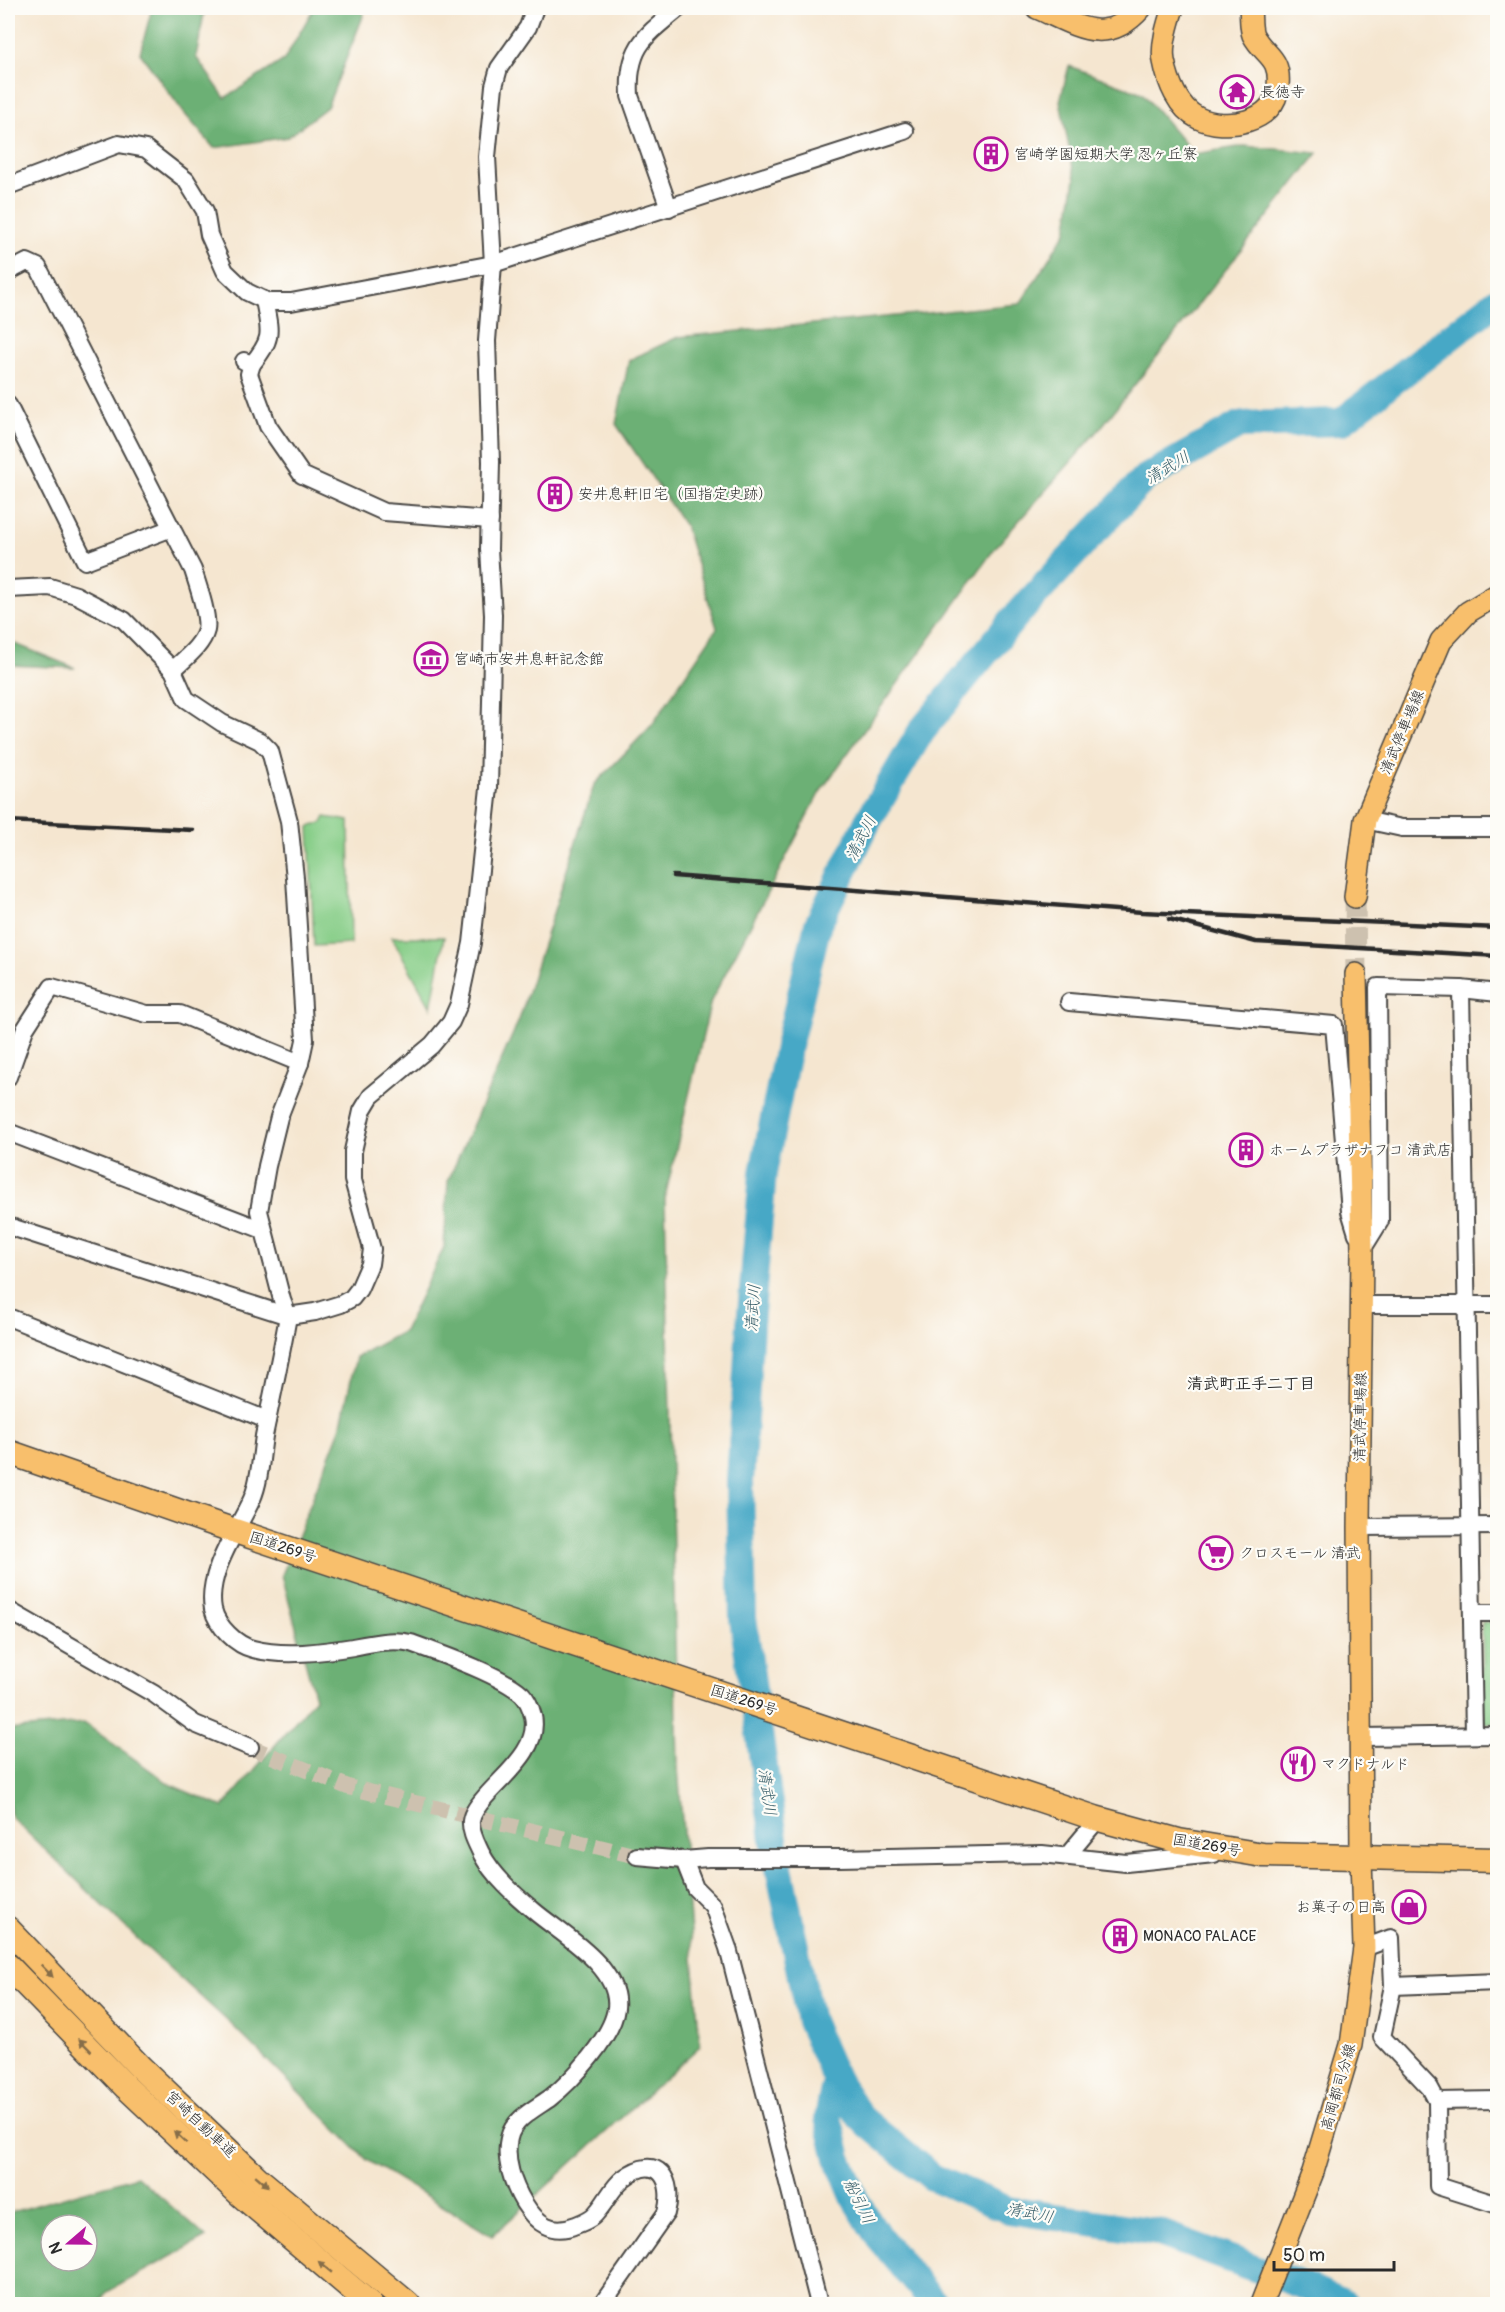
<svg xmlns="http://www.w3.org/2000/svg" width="1505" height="2312" viewBox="0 0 1505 2312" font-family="Pangolin,'Klee One',sans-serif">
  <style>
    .green { fill: #86cd87; stroke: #587c59; stroke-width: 1.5 }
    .forest { fill: #6cb074; stroke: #4c6e50; stroke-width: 1.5; fill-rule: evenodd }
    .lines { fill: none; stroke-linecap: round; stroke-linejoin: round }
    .river { stroke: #47a8c6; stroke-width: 28 }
    .minor-tunnel { stroke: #cdc1af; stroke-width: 16; stroke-dasharray: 16 8; stroke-linecap: butt }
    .major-tunnel { stroke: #cdc1af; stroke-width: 21; stroke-dasharray: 21 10; stroke-linecap: butt }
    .minor-casing { stroke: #494744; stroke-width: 20 }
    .major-casing { stroke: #494744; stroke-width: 24 }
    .highway-casing { stroke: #494744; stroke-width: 27 }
    .minor { stroke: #fff; stroke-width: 16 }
    .major { stroke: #f8bf6c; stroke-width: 21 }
    .highway { stroke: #f8bf6c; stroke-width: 24 }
    .rail { stroke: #2b2b2b; stroke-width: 4.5 }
    .oneway { fill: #876e48 }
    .labels { text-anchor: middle; stroke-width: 4.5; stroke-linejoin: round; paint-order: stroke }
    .poi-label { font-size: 15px; fill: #2b2b2b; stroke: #fdfcf7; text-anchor: start }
    .street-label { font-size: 15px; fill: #2b2b2b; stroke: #fdfcf7 }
    .water-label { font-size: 16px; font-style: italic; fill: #365d69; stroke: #fdfcf7 }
    .neighbourhood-label { font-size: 16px; font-weight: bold; fill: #2b2b2b; stroke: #fdfcf7 }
  </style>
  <rect width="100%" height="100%" fill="#fdfcf7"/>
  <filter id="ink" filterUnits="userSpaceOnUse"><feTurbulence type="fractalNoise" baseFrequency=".0167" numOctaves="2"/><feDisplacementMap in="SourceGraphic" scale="12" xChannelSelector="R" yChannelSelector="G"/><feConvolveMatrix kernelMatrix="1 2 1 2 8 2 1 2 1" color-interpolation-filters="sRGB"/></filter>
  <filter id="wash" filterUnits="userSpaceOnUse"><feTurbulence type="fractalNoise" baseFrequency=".008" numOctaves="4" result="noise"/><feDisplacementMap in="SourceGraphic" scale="24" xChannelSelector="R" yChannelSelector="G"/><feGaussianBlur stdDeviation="1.35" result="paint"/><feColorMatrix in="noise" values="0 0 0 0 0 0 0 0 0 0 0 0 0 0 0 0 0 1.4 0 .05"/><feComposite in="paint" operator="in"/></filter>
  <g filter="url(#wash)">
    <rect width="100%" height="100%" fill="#f5e6d0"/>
    <g class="green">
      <polygon points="325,817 349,821 351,944 314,946 309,827 322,823"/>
      <polygon points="392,937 444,937 431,1008"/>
      <polygon points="1482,1622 1497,1623 1497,1723 1484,1723"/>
    </g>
    <g class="forest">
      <polygon points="152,8 205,8 196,57 225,98 284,60 314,8 365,8 362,19 327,107 288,137 214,148 184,113 140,53"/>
      <polygon points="1069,66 1142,93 1194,154 1244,146 1318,153 1099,430 995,548 820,792 711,1001 665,1197 678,1768 700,2046 492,2236 367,2160 234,2027 144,1945 11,1817 8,1794 8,1730 84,1723 171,1785 223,1807 315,1698 282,1575 340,1429 356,1357 404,1331 444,1247 448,1181 519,1020 594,785 652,725 717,628 685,526 616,424 629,360 678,337 1020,304 1066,232 1075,179 1060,101"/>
      <polygon points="8,641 75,668 8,665"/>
      <path d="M137,2176l69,61 -99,55 -7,12h-92v-91zM51,2225h36v36h-36z"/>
    </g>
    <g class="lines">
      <g class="river">
        <polyline points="836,2080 828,2118 838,2158 855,2199 879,2238 935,2304"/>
        <polyline points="1345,2304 1312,2289 1157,2232 1008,2210 932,2177 861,2118 836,2080 810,2021 776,1853 743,1618 740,1481 750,1325 763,1173 788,1047 818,924 868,821 922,730 1015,617 1144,479 1239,425 1341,422 1498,300"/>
      </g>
    </g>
  </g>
  <g filter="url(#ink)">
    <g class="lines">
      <polyline class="minor-tunnel" points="250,1747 348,1787 637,1856"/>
      <polyline class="major-tunnel" points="1355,897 1356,974"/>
      <defs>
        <g id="minor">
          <polyline points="8,186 119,144 146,149 186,180 205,211 209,235 225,271 247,292 268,302 291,302 493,264 905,131"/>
          <path d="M669,208l-39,-112c-3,-49 15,-60 49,-88"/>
          <path d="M8,272l19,-10 11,5 155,303c4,13 16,46 13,60 -4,16 -22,29 -33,40"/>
          <path d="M244,361l8,3c22,-26 18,-32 12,-64"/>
          <polyline points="252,364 249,374 268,426 302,475 384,512 490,520"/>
          <polyline points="8,405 85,561 172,528"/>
          <path d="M8,589l42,-2 26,8 48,25 49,50 13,29 36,24 38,18 10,10 19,70 6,57 10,162 -5,23 -21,54 -12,49 -8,45 23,89 6,16c-7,40 -16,80 -24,120 -3,20 -4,45 -12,63 -14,31 -46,73 -39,110 4,17 23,36 40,40 31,8 69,3 100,-2 20,-4 38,-8 58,-4 30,11 88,31 111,51 6,6 9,14 11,22 7,32 -28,58 -47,80 -6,7 -14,16 -15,25 -1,11 6,23 10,32 12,23 34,42 53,58 27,23 87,56 82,97 -3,28 -44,73 -66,90 -14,10 -37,21 -41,40 -5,21 4,47 15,65 13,21 28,32 52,22 8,-3 16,-6 21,-13 10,-11 15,-25 27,-34 34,-26 51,2 42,35l-64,91"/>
          <polyline points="1365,820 1402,828 1498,828"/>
          <polyline points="1461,989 1474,1735"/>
          <polyline points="1069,1002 1334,1025 1350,1211 1357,1234"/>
          <polyline points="8,1077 25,1029 52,987 147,1014 180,1014 300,1063"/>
          <polyline points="8,1132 263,1230"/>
          <polyline points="8,1226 288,1316 315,1312 341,1304 352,1298 359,1289 370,1264 372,1249 353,1180 353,1151 362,1111 371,1096 432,1045 451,1022 459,1004 472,943 489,788 493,615 489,549 491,462 487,341 493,264 487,157 494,86 499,68 528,27 535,8"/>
          <polyline points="1362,1250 1380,1221 1378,987 1461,989 1498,993"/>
          <polyline points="1361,1305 1498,1305"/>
          <polyline points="8,1317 267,1420"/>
          <polyline points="1359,1527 1498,1526"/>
          <polyline points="8,1610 154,1694 195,1724 250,1747"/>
          <polyline points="1472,1613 1498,1613"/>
          <polyline points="1362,1737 1498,1735"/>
          <polyline points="637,1856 684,1860 708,1858 839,1858 1042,1854 1126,1863 1214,1854"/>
          <polyline points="1067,1856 1097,1820 1095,1818"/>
          <polyline points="684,1860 695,1888 713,1906 728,1948 819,2304"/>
          <polyline points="1364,1948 1391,1938 1393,1986 1498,1982"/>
          <polyline points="1393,1986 1382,2037 1430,2088 1437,2101 1438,2186 1498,2205"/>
          <polyline points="1437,2101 1498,2100"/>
        </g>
        <g id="major">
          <path d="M1037,8c39,17 69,40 104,0"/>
          <path d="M1173,8c-5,15 -12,37 -9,53 4,21 14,47 34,57 27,13 78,5 80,-32 3,-30 -14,-30 -25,-51 -3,-7 -2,-20 -3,-27"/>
          <polyline points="1355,897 1365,820 1441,641 1468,612 1498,594"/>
          <polyline points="1261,2304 1313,2172 1351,2045 1364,1948 1361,1859 1359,1527 1362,1250 1356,974"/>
        </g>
        <g id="highway">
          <polyline points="8,1452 235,1531 1095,1818 1179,1841 1263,1855 1498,1860"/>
          <polyline points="8,1929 141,2068 257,2178 408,2304"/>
          <polyline points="8,1966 126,2087 241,2195 370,2304"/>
        </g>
      </defs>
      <use href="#minor" class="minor-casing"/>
      <use href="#major" class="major-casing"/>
      <use href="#highway" class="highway-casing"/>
      <use href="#minor" class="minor"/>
      <use href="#major" class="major"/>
      <use href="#highway" class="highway"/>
      <g class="rail">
        <polyline points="8,821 193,830"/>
        <polyline points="673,876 1142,912 1498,928"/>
        <polyline points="1169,919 1256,942 1498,956"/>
      </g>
    </g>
    <defs><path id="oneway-solid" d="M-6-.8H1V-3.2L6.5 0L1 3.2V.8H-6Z" transform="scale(1.5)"/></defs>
    <g class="oneway">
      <use href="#oneway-solid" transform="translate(47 1971) rotate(46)"/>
      <use href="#oneway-solid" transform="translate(85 2045) rotate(-135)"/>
      <use href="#oneway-solid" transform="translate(180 2137) rotate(-137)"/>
      <use href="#oneway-solid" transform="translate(262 2181) rotate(41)"/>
      <use href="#oneway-solid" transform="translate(325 2267) rotate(-140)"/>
    </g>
  </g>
  <defs>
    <symbol id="temple-ring" viewBox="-11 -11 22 22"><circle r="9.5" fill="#fdfcf7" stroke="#b5179e" stroke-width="1.5"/><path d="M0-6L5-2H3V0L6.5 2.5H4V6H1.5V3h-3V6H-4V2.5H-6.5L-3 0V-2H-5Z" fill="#b5179e"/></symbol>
    <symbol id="building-ring" viewBox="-11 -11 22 22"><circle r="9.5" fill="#fdfcf7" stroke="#b5179e" stroke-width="1.5"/><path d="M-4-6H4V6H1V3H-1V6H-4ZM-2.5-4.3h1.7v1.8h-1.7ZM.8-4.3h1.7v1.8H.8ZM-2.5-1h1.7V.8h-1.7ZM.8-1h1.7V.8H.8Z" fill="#b5179e"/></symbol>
    <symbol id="museum-ring" viewBox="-11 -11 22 22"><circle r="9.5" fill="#fdfcf7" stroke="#b5179e" stroke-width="1.5"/><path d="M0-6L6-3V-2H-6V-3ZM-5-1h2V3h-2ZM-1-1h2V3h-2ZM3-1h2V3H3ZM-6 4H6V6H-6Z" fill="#b5179e"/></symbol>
    <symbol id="supermarket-ring" viewBox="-11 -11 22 22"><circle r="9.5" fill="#fdfcf7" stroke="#b5179e" stroke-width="1.5"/><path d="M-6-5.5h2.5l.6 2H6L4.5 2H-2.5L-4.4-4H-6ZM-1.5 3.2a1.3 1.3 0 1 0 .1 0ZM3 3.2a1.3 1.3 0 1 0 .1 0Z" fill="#b5179e"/></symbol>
    <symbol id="restaurant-ring" viewBox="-11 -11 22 22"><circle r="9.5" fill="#fdfcf7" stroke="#b5179e" stroke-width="1.5"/><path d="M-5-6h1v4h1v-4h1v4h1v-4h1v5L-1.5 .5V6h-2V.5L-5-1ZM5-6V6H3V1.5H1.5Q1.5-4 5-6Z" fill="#b5179e"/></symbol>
    <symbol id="shop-ring" viewBox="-11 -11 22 22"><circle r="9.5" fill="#fdfcf7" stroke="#b5179e" stroke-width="1.5"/><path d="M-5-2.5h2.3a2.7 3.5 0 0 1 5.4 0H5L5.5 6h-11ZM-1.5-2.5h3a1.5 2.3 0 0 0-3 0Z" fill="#b5179e"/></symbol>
  </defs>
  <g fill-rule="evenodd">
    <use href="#temple-ring" x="1218" y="73" width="38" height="38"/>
    <use href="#building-ring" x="972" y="135" width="38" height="38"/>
    <use href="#building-ring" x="536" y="475" width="38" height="38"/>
    <use href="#museum-ring" x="412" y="640" width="38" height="38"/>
    <use href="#building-ring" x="1227" y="1131" width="38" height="38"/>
    <use href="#supermarket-ring" x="1197" y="1534" width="38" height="38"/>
    <use href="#restaurant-ring" x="1279" y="1745" width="38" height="38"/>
    <use href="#shop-ring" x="1390" y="1888" width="38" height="38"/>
    <use href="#building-ring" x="1101" y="1917" width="38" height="38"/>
  </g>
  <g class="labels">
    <g class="poi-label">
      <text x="1260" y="97">長徳寺</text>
      <text x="1014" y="159">宮崎学園短期大学 忍ヶ丘寮</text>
      <text x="578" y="499">安井息軒旧宅（国指定史跡）</text>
      <text x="454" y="664">宮崎市安井息軒記念館</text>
      <text x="1269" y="1155">ホームプラザナフコ 清武店</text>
      <text x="1239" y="1558">クロスモール 清武</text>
      <text x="1321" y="1769">マクドナルド</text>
      <text x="1386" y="1912" text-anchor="end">お菓子の日高</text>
      <text x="1143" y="1941">MONACO PALACE</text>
    </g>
    <g class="street-label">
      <text transform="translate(1402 732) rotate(-67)" y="5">清武停車場線</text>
      <text transform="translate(1360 1417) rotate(-89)" y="5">清武停車場線</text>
      <text transform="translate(283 1547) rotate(18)" y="5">国道269号</text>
      <text transform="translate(744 1700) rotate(18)" y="5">国道269号</text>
      <text transform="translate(1207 1845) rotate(10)" y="5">国道269号</text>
      <text transform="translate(1338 2087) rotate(-74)" y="5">高岡都司分線</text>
      <text transform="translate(201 2124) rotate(43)" y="5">宮崎自動車道</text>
    </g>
    <g class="water-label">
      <text transform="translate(1167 467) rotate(-31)" y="6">清武川</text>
      <text transform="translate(860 838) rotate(-63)" y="6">清武川</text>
      <text transform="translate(752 1308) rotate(-86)" y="6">清武川</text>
      <text transform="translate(768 1792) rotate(82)" y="6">清武川</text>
      <text transform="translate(860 2201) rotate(64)" y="6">船引川</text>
      <text transform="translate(1030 2212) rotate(11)" y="6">清武川</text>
    </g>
    <g class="neighbourhood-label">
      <text x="1251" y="1389">清武町正手二丁目</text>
    </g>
  </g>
  <rect width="1505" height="2312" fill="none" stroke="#fdfcf7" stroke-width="30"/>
  <g transform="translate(69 2243) rotate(250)"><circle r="28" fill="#fdfcf7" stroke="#a9a8a5" stroke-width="1.5"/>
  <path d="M0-4.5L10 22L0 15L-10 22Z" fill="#b5179e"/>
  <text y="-9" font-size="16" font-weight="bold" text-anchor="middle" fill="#2b2b2b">N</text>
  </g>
  <path d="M1274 2261v9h120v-9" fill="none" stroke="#2b2b2b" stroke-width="3"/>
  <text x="1283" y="2261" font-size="18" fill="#2b2b2b" stroke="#fdfcf7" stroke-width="4.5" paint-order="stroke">50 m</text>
</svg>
